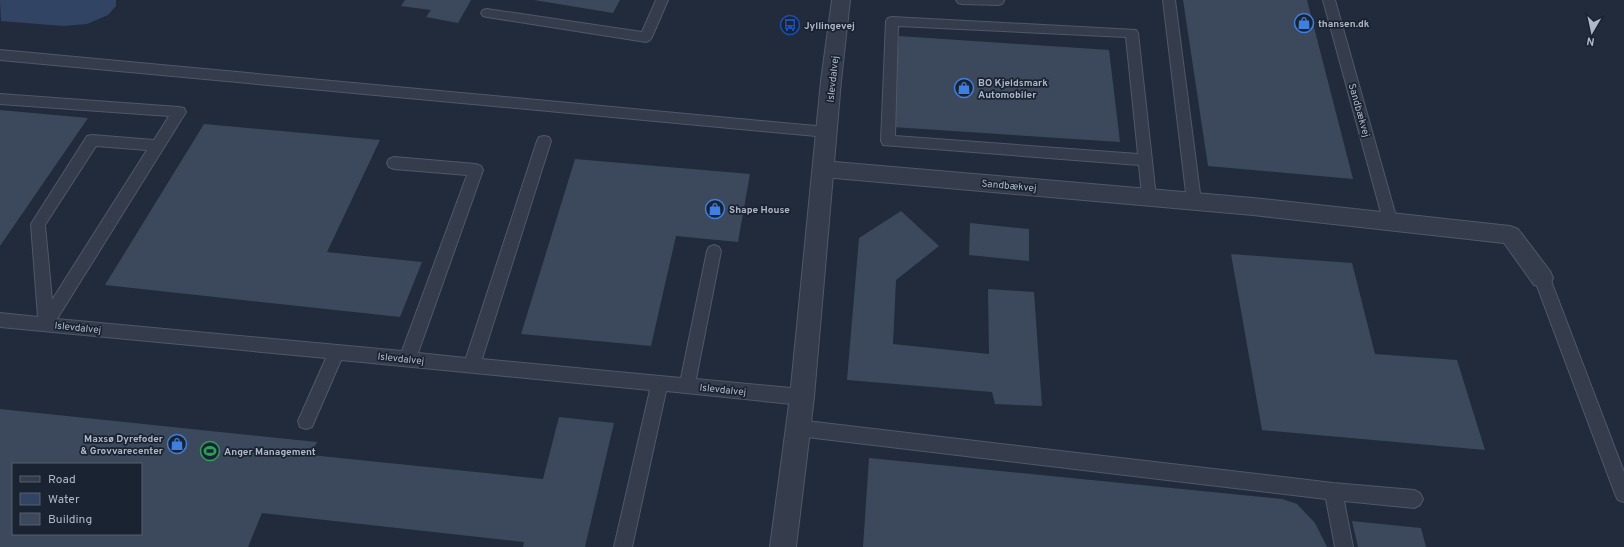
<svg xmlns="http://www.w3.org/2000/svg" width="1624" height="547" viewBox="0 0 1624 547" font-family="Overpass,sans-serif">
  <style>
    .water { fill: #324463 }
    .building { fill: #3c495c; fill-rule: evenodd }
    .lines { fill: none; stroke-linecap: round; stroke-linejoin: round }
    .service-casing { stroke: #505867; stroke-width: 2 }
    .minor-casing { stroke: #505867; stroke-width: 2 }
    .tertiary-casing { stroke: #505867; stroke-width: 2 }
    .service { fill: #353d4d; fill-rule: evenodd }
    .minor { fill: #353d4d; fill-rule: evenodd }
    .tertiary { fill: #353d4d; fill-rule: evenodd }
    .labels { text-anchor: middle; stroke-width: 3.5; stroke-linejoin: round; paint-order: stroke }
    .poi-label { font-size: 10px; font-weight: bold; fill: #b0b8c8; stroke: #1a2331; text-anchor: start }
    .street-label { font-size: 10px; fill: #b0b8c8; stroke: #1a2331 }
  </style>
  <rect width="100%" height="100%" fill="#212b3c"/>
  <polygon class="water" points="0,0 116,0 116,6 108,15 87,24 63,26 1,21"/>
  <g class="building">
    <polygon points="405,0 471,0 458,23 426,17 431,10 401,6"/>
    <polygon points="534,0 620,0 613,13"/>
    <polygon points="1183,0 1307,0 1353,179 1208,166"/>
    <polygon points="899,36 1109,50 1120,142 892,127"/>
    <polygon points="0,110 88,118 0,246"/>
    <polygon points="204,124 380,140 327,252 422,262 400,317 105,285"/>
    <polygon points="575,159 750,174 738,242 676,236 651,346 521,334"/>
    <polygon points="901,211 939,246 896,280 893,344 989,354 988,289 1034,292 1042,406 995,404 992,392 847,380 859,238"/>
    <polygon points="970,223 1029,229 1029,261 969,255"/>
    <polygon points="1231,254 1352,263 1375,354 1457,360 1485,450 1262,430"/>
    <path d="M0,409l317,33 -6,13 232,24 16,-62 55,6 -29,124h-62l1,-5 -262,-29 -14,34h-248zM13,464h128v70h-128z"/>
    <polygon points="869,458 1282,499 1297,504 1315,523 1327,547 863,547"/>
    <polygon points="1352,521 1421,528 1426,547 1358,547"/>
  </g>
  <g class="lines">
    <defs>
      <g id="service">
        <polygon points="656,0 668,0 652,37 650,40 646,42 487,17 483,16 481,13 483,10 487,9 642,32"/>
        <polygon points="956,0 1004,0 1004,1 1002,4 998,5 962,4 958,3"/>
        <polygon points="1163,0 1175,0 1201,201 1199,205 1194,207 1189,205 1187,201"/>
        <polygon points="1323,0 1335,0 1397,220 1395,224 1390,226 1385,224 1383,220"/>
        <path d="M892,17l244,13 2,3 18,164 -2,4 -5,2 -5,-2 -2,-4 -3,-32 -256,-20 -2,-4 5,-120 2,-3zM898,26l228,11 12,117 -243,-18z"/>
        <polygon points="0,50 827,127 832,128 834,132 832,136 827,137 0,60"/>
        <path d="M0,94l179,13 5,1 2,4 -129,207 345,32 65,-176 -73,-6 -5,-2 -2,-4 2,-4 5,-2 82,7 5,2 2,4 -65,183 48,5 71,-217 2,-4 5,-1 5,1 2,4 -69,218 199,19 26,-127 2,-4 5,-2 5,2 2,4 -25,128 106,10 6,3 2,5 -2,5 -6,3 -136,-14 -34,156h-18l36,-157 -309,-30 -29,67 -6,2 -6,-2 -2,-6 28,-63 -326,-31v-14l38,4 -7,-93 56,-88 5,-1 62,5 15,-24 -169,-12zM96,146l51,4 -95,150 -7,-75z"/>
        <polygon points="1542,272 1547,273 1550,278 1624,472 1624,502 1618,500 1615,494 1534,278 1537,273"/>
        <polygon points="798,420 1333,483 1414,490 1420,493 1423,499 1420,505 1414,508 1344,501 1353,547 1335,547 1326,499 798,436 792,434 790,428 792,422"/>
      </g>
      <polygon id="minor" points="823,161 1253,198 1510,226 1518,229 1550,271 1553,278 1550,285 1542,287 1534,285 1504,243 1253,215 823,177 816,175 813,169 816,163"/>
      <polygon id="tertiary" points="832,0 850,0 841,81 814,397 796,547 770,547 790,397 821,81"/>
    </defs>
    <use href="#service" class="service-casing"/>
    <use href="#minor" class="minor-casing"/>
    <use href="#tertiary" class="tertiary-casing"/>
    <use href="#service" class="service"/>
    <use href="#minor" class="minor"/>
    <use href="#tertiary" class="tertiary"/>
  </g>
  <defs>
    <symbol id="shop-ring" viewBox="-11 -11 22 22"><circle r="9.5" fill="#1a2331" stroke="#3f7fe0" stroke-width="1.5"/><path d="M-5-2.5h2.3a2.7 3.5 0 0 1 5.4 0H5L5.5 6h-11ZM-1.5-2.5h3a1.5 2.3 0 0 0-3 0Z" fill="#3f7fe0"/></symbol>
    <symbol id="bus-ring" viewBox="-11 -11 22 22"><circle r="9.5" fill="#1a2331" stroke="#1a4fb4" stroke-width="1.5"/><path d="M-5-6H5V4H4V6H2V4H-2V6H-4V4H-5ZM-3.5-4V0h7V-4ZM-3.5 1.2v1.5H-2V1.2ZM2 1.2v1.5H3.5V1.2Z" fill="#1a4fb4"/></symbol>
    <symbol id="stadium-ring" viewBox="-11 -11 22 22"><circle r="9.5" fill="#1a2331" stroke="#2e9e5b" stroke-width="1.5"/><path d="M0-5a6.5 5 0 1 0 0 10a6.5 5 0 1 0 0-10ZM-3.5-1.8h7v3.6h-7Z" fill="#2e9e5b"/></symbol>
  </defs>
  <g fill-rule="evenodd">
    <use href="#shop-ring" x="1293" y="12" width="22" height="22"/>
    <use href="#bus-ring" x="779" y="14" width="22" height="22"/>
    <use href="#shop-ring" x="953" y="77" width="22" height="22"/>
    <use href="#shop-ring" x="704" y="198" width="22" height="22"/>
    <use href="#shop-ring" x="166" y="433" width="22" height="22"/>
    <use href="#stadium-ring" x="199" y="440" width="22" height="22"/>
  </g>
  <g class="labels">
    <g class="poi-label">
      <text x="1318" y="27">thansen.dk</text>
      <text x="804" y="29">Jyllingevej</text>
      <text x="978" y="86">BO Kjeldsmark<tspan x="978" dy="12">Automobiler</tspan></text>
      <text x="729" y="213">Shape House</text>
      <text x="163" y="442" text-anchor="end">Maxsø Dyrefoder<tspan x="163" dy="12">&amp; Grovvarecenter</tspan></text>
      <text x="224" y="455">Anger Management</text>
    </g>
    <g class="street-label">
      <text transform="translate(832 79) rotate(-84)" y="4">Islevdalvej</text>
      <text transform="translate(1360 110) rotate(74)" y="4">Sandbækvej</text>
      <text transform="translate(1009 185) rotate(5)" y="4">Sandbækvej</text>
      <text transform="translate(78 327) rotate(6)" y="4">Islevdalvej</text>
      <text transform="translate(401 358) rotate(6)" y="4">Islevdalvej</text>
      <text transform="translate(723 389) rotate(6)" y="4">Islevdalvej</text>
    </g>
  </g>
  <rect x="12" y="463" width="130" height="72" fill="#1a2331" stroke="#565f6d"/>
  <rect x="20" y="476" width="20" height="6" fill="#353d4d" stroke="#565f6d"/>
  <text x="48" y="483" font-size="12" fill="#b0b8c8">Road</text>
  <rect x="20" y="493" width="20" height="12" fill="#324463" stroke="#565f6d"/>
  <text x="48" y="503" font-size="12" fill="#b0b8c8">Water</text>
  <rect x="20" y="513" width="20" height="12" fill="#3c495c" stroke="#565f6d"/>
  <text x="48" y="523" font-size="12" fill="#b0b8c8">Building</text>
  <g transform="translate(1592 32) rotate(189)" stroke="#1a2331" stroke-width="3" paint-order="stroke">
  <path d="M0-3L7 15L0 10L-7 15Z" fill="#b0b8c8"/>
  <text y="-6" font-size="11" font-weight="bold" text-anchor="middle" fill="#b0b8c8">N</text>
  </g>
</svg>
